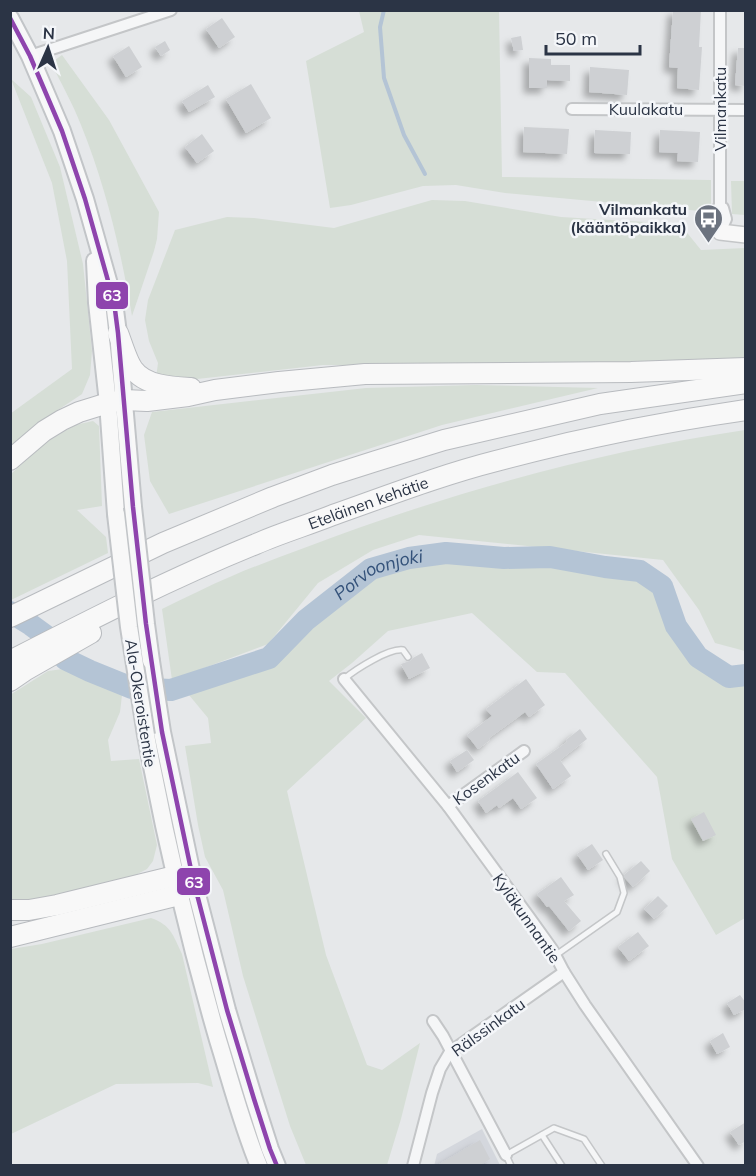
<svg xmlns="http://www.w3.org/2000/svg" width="756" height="1176" viewBox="0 0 756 1176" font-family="Mulish,sans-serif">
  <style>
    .built { fill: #d4d7dd }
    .green { fill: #d6ded6 }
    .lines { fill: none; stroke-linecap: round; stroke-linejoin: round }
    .stream { stroke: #b4c4d5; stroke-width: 4 }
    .river { stroke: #b4c4d5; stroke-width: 22 }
    .building { fill: #ced0d3; filter: url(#shadow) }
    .lane-casing { stroke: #c4c6c8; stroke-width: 8 }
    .street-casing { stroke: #c4c6c8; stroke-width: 14 }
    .secondary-casing { stroke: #c4c6c8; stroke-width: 18 }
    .primary-casing { stroke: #c2c5c8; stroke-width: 20 }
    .highway-casing { stroke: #b8bbbf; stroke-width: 22 }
    .lane { stroke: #f5f6f7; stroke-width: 5 }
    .street { stroke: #f5f6f7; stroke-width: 10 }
    .secondary { stroke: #f8f8f8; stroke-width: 15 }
    .primary { stroke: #f8f8f8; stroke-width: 16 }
    .highway { stroke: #f8f8f8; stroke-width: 20 }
    .primary-bridge-casing { stroke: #c2c5c8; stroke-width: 20; stroke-linecap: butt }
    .primary-bridge { stroke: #f8f8f8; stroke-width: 16 }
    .bus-1-casing { stroke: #f4f6f9; stroke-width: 9 }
    .bus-1 { stroke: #8e44ad; stroke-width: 4.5 }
    .labels { text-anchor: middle; stroke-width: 5; stroke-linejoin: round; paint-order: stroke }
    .street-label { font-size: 16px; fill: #2b3445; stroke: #f4f6f9 }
    .poi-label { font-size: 16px; font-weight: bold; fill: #2b3445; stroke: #f4f6f9; text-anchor: end }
    .water-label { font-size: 18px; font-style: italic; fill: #34527a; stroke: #f4f6f9 }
    .line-badge { stroke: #f4f6f9; stroke-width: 2 }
    .badge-label { font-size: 16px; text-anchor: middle; font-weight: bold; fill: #fff }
  </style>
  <defs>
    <filter id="shadow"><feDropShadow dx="-5.5" dy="5.5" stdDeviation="3" flood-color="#0004"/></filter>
  </defs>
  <rect width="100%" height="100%" fill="#e6e8ea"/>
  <polygon class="built" points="482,1129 500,1165 434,1166 437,1154"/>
  <g class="green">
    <polygon points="359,11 499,11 502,177 711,180 711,212 505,193 456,185 423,186 351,205 330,208 306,61 364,32"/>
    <path d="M62,55l47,65 50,92 -2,27 -3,12 -22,65c-11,-65 -26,-129 -51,-191 -8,-21 -20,-42 -30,-62z"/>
    <polygon points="11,79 31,97 60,167 83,264 92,351 90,375 82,394 49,416 11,448 10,414 72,369 67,261 52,183"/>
    <polygon points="731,181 745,181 745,215 732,214"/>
    <polygon points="432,200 465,201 561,217 680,224 701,250 745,248 745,360 666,366 323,365 188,380 156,378 158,363 149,341 145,320 148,300 175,230 227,217 254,218 334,228"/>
    <polygon points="475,385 598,388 442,425 169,514 150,481 144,435 152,412 366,388"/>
    <polygon points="93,421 99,426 102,506 77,510 106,537 108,553 11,600 11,474 45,443 75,425"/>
    <path d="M745,430v221l-30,-8 -16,-33 -36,-50 -244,-25 -46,15 -55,33 -50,61 -96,36 -10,-71c23,-11 46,-23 70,-33 23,-10 48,-19 72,-28 142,-54 291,-96 441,-118z"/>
    <polygon points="448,561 503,565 549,563 637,579 655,594 670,630 693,660 724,683 745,681 745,918 716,935 672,859 657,777 565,673 537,672 472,613 388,631 352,663 329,681 366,718 287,791 326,955 367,1065 382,1070 420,1043 401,1119 387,1165 306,1165 290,1126 243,976 223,890 205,857 198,825 185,746 211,743 208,718 189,695 273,663 314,624 380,574 418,564"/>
    <polygon points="63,669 122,695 120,712 108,740 111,761 139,759 157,845 153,861 147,869 128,879 28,903 11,901 10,695 48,671"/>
    <path d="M151,918c20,7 22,17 31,36l31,133 -15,-4 -82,1 -105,50v-185l31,-5z"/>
  </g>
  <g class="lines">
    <polyline class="stream" points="384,10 380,27 384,78 404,135 425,174"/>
    <path class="river" id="s1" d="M10,612l21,13 22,16 12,18 25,12 42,17 39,2 98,-32 37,-38 65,-51 38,-11 37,-5 58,5 46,-1 55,10 35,4 22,15 14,40 22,31 31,20 17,-2"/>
  </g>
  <g class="building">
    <polygon points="673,10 701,10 699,47 702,47 699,90 677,88 678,68 669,67"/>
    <polygon points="222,18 235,37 219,48 206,29"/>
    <polygon points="521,36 523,50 514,51 511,38"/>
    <polygon points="165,41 170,50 161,56 155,47"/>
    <polygon points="129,46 142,67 126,77 113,56"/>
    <polygon points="738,48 746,48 746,86 735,85"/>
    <polygon points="529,58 551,59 551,65 570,65 570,81 547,80 547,88 529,88"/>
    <polygon points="590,67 629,70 627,95 589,92"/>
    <polygon points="251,84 271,118 246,133 226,99"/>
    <polygon points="208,85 215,97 189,112 182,101"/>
    <polygon points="524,127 569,129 567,154 523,152"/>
    <polygon points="595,130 631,132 630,154 594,153"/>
    <polygon points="660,130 700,132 698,162 677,161 678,153 659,152"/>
    <polygon points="202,134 214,151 197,163 185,147"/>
    <polygon points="422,653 430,668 409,679 401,664 410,661 413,658"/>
    <polygon points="526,679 545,705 529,717 525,712 489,738 490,740 478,749 467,735 492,716 486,709"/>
    <polygon points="580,729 587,739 560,760 571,776 553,789 536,764 567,742 566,740"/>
    <polygon points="467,750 474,760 457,772 450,761"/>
    <polygon points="518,772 537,798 521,809 513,798 499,808 497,805 486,813 478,801"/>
    <polygon points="704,812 716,835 703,841 691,819"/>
    <polygon points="592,844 603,860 588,870 577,854"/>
    <polygon points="641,861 650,871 633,887 625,878 624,875"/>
    <polygon points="561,877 574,895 564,901 581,921 569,931 549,906 547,907 537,894"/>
    <polygon points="658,896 668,906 654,919 644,909"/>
    <polygon points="638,932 649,946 629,961 618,947"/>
    <polygon points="740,995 746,1003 746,1009 734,1015 727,1003"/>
    <polygon points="723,1033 730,1047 717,1054 710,1041"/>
    <polygon points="746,1122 746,1141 739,1145 730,1132"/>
    <polygon points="480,1140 490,1159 479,1166 436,1166"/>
  </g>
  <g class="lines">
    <defs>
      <g id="lane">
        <path d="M344,679c12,-10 45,-31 59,-29l5,7"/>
        <polyline points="556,955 617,912 624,893 620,877 606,854"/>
        <polyline points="542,1135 562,1166"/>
        <polyline points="511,1166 506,1155 554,1128 584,1139 602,1166"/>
      </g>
      <g id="street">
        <polyline points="30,56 171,10"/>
        <polyline points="572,109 746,110"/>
        <polyline points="720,232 726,219 723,208 720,207 720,10"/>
        <path d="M720,232c-4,-8 -6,-16 -2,-24l2,-1"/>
        <polyline points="344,679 448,806 529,917 552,949 564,972 585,1005 698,1166"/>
        <polyline points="448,806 524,751"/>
        <polyline points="433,1021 443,1036 506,1155"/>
        <polyline points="413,1166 432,1093 440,1069 450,1052 564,972"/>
      </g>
      <polyline id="secondary" points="720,232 746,235"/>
      <g id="primary">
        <polyline points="10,18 30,56 62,131 85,199 114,302 118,333 133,507"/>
        <polyline points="95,261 97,303 108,403 116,514"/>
        <polyline points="151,661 162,732 193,879 227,1010 254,1099 270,1149 277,1166"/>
        <path d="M146,735c19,103 43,205 72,305 13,42 24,85 41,126"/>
      </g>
      <g id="highway">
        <path d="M118,333c4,10 9,28 15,36 12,17 39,18 58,19"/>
        <polyline points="10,460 44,431 62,420 79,412 108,403 124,400 147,401 188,396 215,390 279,382 365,374 631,372 746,368"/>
        <polyline points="10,617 163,543 273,497 332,475 376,461 444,440 600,404 746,383"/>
        <path id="s2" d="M10,661c82,-42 162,-83 246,-117 25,-11 52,-19 77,-29 54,-19 108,-40 163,-54 82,-22 166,-39 250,-51"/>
        <polyline points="10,681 26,670 91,633"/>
        <polyline points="10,910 29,910 57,905 175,876 193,879"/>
        <polyline points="10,937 179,895 193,879"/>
      </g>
    </defs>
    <use href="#lane" class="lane-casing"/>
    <use href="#street" class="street-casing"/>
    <use href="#secondary" class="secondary-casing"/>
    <use href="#primary" class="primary-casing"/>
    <use href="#highway" class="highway-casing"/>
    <use href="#lane" class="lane"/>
    <use href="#street" class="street"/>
    <use href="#secondary" class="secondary"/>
    <use href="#primary" class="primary"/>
    <use href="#highway" class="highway"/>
    <defs>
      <g id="primary-bridge">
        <polyline points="133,507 146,624 151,661"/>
        <polyline points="116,514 129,627 146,735"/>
      </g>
    </defs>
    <use href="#primary-bridge" class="primary-bridge-casing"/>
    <use href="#primary-bridge" class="primary-bridge"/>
    <defs>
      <polyline id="bus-1" points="10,18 30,56 62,131 85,199 114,302 118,333 133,507 146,624 162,732 193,879 227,1010 254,1099 270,1149 277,1166"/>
    </defs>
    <use href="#bus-1" class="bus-1-casing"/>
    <use href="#bus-1" class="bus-1"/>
  </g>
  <defs>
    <symbol id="bus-pin" viewBox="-11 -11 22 30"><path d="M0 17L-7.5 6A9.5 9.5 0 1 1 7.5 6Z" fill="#6c737f" stroke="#f4f6f9"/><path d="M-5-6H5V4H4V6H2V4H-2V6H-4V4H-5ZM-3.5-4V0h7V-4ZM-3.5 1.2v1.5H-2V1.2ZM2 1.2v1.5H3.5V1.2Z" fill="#fff"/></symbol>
  </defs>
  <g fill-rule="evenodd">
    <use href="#bus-pin" x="692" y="202" width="33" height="45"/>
  </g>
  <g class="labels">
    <g class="street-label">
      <text x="646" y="115">Kuulakatu</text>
      <text transform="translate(720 109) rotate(-90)" y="6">Vilmankatu</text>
      <text dy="6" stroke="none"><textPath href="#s2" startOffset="392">Eteläinen kehätie</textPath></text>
      <text transform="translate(141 703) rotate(81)" y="6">Ala-Okeroistentie</text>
      <text transform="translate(486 778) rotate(-36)" y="6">Kosenkatu</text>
      <text transform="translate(527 918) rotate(55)" y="6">Kyläkunnantie</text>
      <text transform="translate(488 1027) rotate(-36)" y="6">Rälssinkatu</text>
    </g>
    <g class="poi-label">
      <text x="687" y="215">Vilmankatu<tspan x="687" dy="18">(kääntöpaikka)</tspan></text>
    </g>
    <g class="water-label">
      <text dy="6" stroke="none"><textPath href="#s1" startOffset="429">Porvoonjoki</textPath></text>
    </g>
  </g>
  <g class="line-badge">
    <rect x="95" y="281" width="34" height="29" rx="6" fill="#8e44ad"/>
    <rect x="176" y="867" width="35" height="29" rx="6" fill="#8e44ad"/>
  </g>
  <g class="badge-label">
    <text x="112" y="301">63</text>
    <text x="194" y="888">63</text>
  </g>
  <rect width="756" height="1176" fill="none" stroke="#2b3445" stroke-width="24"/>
  <g transform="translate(48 48) rotate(3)" stroke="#f4f6f9" stroke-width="4.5" paint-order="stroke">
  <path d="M0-4.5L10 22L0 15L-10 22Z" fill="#2b3445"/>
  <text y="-9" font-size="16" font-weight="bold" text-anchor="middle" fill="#2b3445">N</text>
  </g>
  <path d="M546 45v9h94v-9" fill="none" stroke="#2b3445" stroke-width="3"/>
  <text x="555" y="45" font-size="18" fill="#2b3445" stroke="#f4f6f9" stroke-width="4.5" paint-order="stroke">50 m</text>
</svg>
